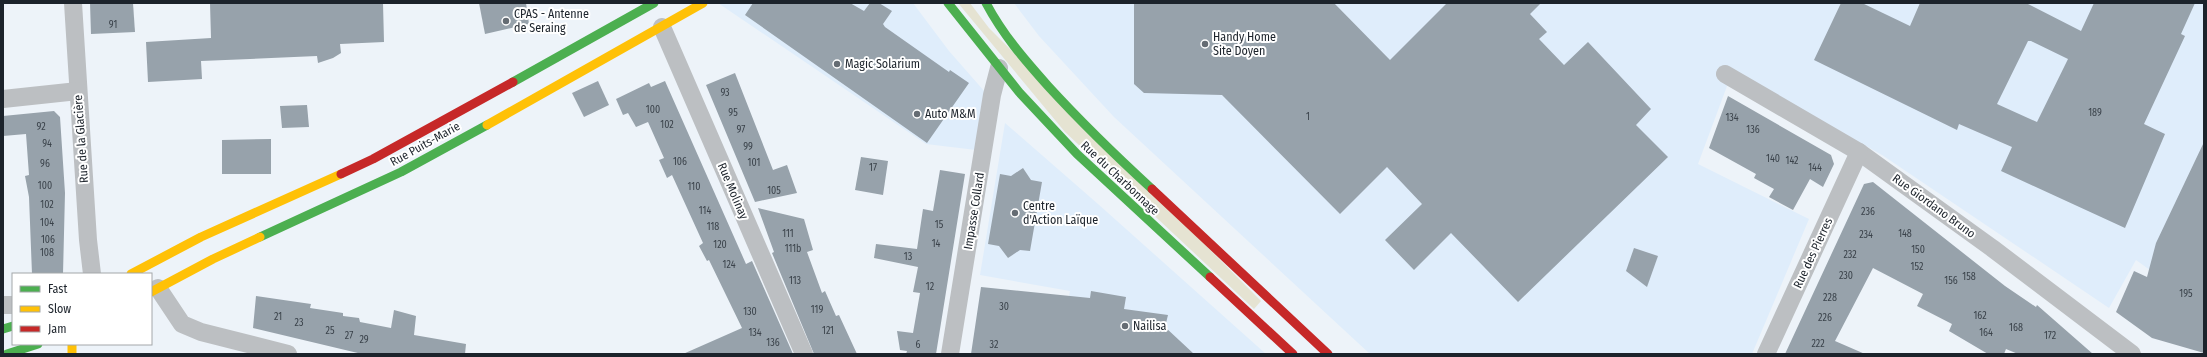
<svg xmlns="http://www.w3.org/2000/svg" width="2207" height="357" viewBox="0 0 2207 357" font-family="'Fira Sans Condensed',sans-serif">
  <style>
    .built { fill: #dfedfb }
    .green { fill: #e5e3d2 }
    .building { fill: #97a2ab; fill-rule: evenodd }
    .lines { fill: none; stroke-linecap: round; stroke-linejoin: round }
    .street { stroke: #bcbfc2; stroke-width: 18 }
    .fast { stroke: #4caf50; stroke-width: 9 }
    .slow { stroke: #ffc107; stroke-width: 9 }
    .jam { stroke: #c62828; stroke-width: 9 }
    .poi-dot { fill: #656c73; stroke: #fff; stroke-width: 1.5 }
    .labels { text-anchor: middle; stroke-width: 4; stroke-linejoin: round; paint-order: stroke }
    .number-label { font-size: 10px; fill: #3b434b }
    .poi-label { font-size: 12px; fill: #1c232b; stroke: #fff; text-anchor: start }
    .street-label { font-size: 12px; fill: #1c232b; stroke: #fff }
  </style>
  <rect width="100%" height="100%" fill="#edf3f9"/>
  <g class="built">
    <polygon points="718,3 913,3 949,51 985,92 976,150 926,144"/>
    <polygon points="1014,3 2204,3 2204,219 2172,286 2136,260 2109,308 1882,155 1733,70 1698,164 1809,219 1752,354 1370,354 1114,117 1039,36"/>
    <polygon points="1005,123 1098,204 1266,354 1058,354 1070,291 980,275"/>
  </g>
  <polygon class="green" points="958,3 970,3 989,28 1261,301 1254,309 1065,132"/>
  <g class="building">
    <polygon points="90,3 133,3 135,32 91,34"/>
    <polygon points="210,3 383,3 384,42 340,44 341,53 333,58 318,63 317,56 201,61 202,79 148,82 146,42 211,38"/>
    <polygon points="479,3 526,3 529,24 485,34"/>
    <polygon points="753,3 850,3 864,11 870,3 879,3 892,11 883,24 885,27 949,72 950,70 969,83 927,143 745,15"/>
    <polygon points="1134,3 1334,3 1390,60 1447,3 1541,3 1530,14 1547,32 1539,39 1564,65 1588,42 1651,109 1636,125 1668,157 1518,302 1451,233 1414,270 1385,240 1422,204 1387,167 1340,214 1222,95 1144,93 1134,84"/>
    <path d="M1841,3h21l48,23 10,-23h106l55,28 13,-28h101l-14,31 4,2 -41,88 21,10 -40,94 -124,-57 11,-24 -53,-23 -2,6 -143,-70zM2028,41h3l37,18 -31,63 -40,-18z"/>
    <polygon points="735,73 773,170 787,165 797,193 755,202 706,85"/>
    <polygon points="598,81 609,105 584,117 572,93"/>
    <polygon points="665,81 746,264 752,261 793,354 683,354 742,328 709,260 707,261 699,246 703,243 672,175 667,178 659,160 664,158 648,122 636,127 628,113 623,115 616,99 649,83 651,87"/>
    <polygon points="1728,96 1831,155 1834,164 1823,187 1810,179 1793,210 1769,197 1774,189 1754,178 1756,174 1709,148"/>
    <polygon points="307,105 309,127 282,128 280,106"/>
    <polygon points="54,111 60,117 65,193 63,274 32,274 29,197 25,176 29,175 26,134 3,136 3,116"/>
    <polygon points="271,139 271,174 222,174 222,140"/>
    <polygon points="2204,142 2204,353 2152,338 2116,312 2134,271 2147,277 2156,243"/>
    <polygon points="861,157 888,161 883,195 855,190"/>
    <polygon points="1023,168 1031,180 1042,182 1030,251 1020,250 1008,258 999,246 988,244 1000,174 1011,176"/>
    <polygon points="940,170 965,174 936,354 906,354 907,351 900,350 897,331 913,333 920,293 913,292 918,267 874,258 876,244 917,249 923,209 933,211"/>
    <polygon points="1873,182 2005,286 2036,307 2037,305 2093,354 2018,354 2006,349 2004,354 1988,354 1949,331 1952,324 1917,306 1923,294 1873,268 1835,341 1865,354 1785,354 1864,184"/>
    <polygon points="758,208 804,219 813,250 807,252 822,293 825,291 836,316 839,315 857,354 814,354 772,253 774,252"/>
    <polygon points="1634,248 1658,256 1647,287 1626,271"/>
    <polygon points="981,287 1090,298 1091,291 1126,297 1124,309 1168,315 1165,327 1194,354 971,354"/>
    <polygon points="256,296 311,304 310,308 343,313 343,316 359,318 360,322 391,328 394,310 416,316 414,335 466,344 465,354 362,354 253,328"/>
  </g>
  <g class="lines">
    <g class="street">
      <polyline points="73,3 88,240 92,274"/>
      <polyline points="662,27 804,354"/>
      <polyline points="1725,74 1859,152 1992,248 2132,354"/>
      <polyline points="3,99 78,91"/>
      <polyline points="158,288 182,324 201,332 288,354"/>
      <polyline points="3,305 13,305"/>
      <polyline points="950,354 992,95 999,68"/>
      <polyline points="1766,354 1859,152"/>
    </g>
    <g class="fast">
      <polyline points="948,3 1019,92 1077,154 1210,277"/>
      <path d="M986,3c17,32 38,56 62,83 33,36 68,70 104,103"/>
      <polyline points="513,82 654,3"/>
      <polyline points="260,237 401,172 487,125"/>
      <polyline points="3,329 13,326"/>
      <polyline points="7,354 38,344"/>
    </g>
    <g class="slow">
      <polyline points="487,125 703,3"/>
      <polyline points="131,274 201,237 341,174"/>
      <polyline points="151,292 213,259 260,237"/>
      <polyline points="72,344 72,354"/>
    </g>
    <g class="jam">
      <polyline points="341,174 373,159 513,82"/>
      <polyline points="1152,189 1328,354"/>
      <polyline points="1210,277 1293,354"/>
    </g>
  </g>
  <g class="poi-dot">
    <circle cx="506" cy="21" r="4"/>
    <circle cx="1205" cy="44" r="4"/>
    <circle cx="837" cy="64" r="4"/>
    <circle cx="917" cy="114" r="4"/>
    <circle cx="1015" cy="213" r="4"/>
    <circle cx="1125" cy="326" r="4"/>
  </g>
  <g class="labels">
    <g class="number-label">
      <text x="113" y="28">91</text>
      <text x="725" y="96">93</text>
      <text x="653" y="113">100</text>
      <text x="733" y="116">95</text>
      <text x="2095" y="116">189</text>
      <text x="1308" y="120">1</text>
      <text x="1732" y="121">134</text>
      <text x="667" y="128">102</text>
      <text x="41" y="130">92</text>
      <text x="741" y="133">97</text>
      <text x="1753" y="133">136</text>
      <text x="47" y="147">94</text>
      <text x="748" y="150">99</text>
      <text x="1773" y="162">140</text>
      <text x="1792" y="164">142</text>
      <text x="680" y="165">106</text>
      <text x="754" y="166">101</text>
      <text x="45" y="167">96</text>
      <text x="873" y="171">17</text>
      <text x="1815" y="171">144</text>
      <text x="45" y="189">100</text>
      <text x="694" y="190">110</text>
      <text x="774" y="194">105</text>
      <text x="47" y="208">102</text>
      <text x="705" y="214">114</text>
      <text x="1868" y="215">236</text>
      <text x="47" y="226">104</text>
      <text x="939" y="228">15</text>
      <text x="713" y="230">118</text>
      <text x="788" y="237">111</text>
      <text x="1905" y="237">148</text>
      <text x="1866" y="238">234</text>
      <text x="48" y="243">106</text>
      <text x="936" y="247">14</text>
      <text x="720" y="248">120</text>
      <text x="793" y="252">111b</text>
      <text x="1918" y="253">150</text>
      <text x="47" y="256">108</text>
      <text x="1850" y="258">232</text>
      <text x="908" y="260">13</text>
      <text x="729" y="268">124</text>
      <text x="1917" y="270">152</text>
      <text x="1846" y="279">230</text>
      <text x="1969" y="280">158</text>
      <text x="795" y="284">113</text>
      <text x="1951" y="284">156</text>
      <text x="930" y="290">12</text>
      <text x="2186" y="297">195</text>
      <text x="1830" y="301">228</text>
      <text x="1004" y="310">30</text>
      <text x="817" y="313">119</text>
      <text x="750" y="315">130</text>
      <text x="1980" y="319">162</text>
      <text x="278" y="320">21</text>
      <text x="1825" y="321">226</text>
      <text x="299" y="326">23</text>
      <text x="2016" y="331">168</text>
      <text x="330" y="334">25</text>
      <text x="828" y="334">121</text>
      <text x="755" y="336">134</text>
      <text x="1986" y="336">164</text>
      <text x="349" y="339">27</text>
      <text x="2050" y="339">172</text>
      <text x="364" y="343">29</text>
      <text x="773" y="346">136</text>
      <text x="1818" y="347">222</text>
      <text x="918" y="348">6</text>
      <text x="994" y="348">32</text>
    </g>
    <g class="poi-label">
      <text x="514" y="18">CPAS - Antenne<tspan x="514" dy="14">de Seraing</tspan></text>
      <text x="1213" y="41">Handy Home<tspan x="1213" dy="14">Site Doyen</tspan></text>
      <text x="845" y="68">Magic Solarium</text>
      <text x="925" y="118">Auto M&amp;M</text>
      <text x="1023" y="210">Centre<tspan x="1023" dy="14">d'Action Laïque</tspan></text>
      <text x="1133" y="330">Nailisa</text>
    </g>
    <g class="street-label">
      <text transform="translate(81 139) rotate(-94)" y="4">Rue de la Glacière</text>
      <text transform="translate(425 144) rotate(-29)" y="4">Rue Puits-Marie</text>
      <text transform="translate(1120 178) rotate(43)" y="4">Rue du Charbonnage</text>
      <text transform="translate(733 191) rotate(67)" y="4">Rue Molinay</text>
      <text transform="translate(1934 206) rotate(36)" y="4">Rue Giordano Bruno</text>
      <text transform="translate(974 211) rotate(-81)" y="4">Impasse Collard</text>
      <text transform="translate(1813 253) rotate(-65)" y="4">Rue des Pierres</text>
    </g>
  </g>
  <rect width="2207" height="357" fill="none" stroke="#1c232b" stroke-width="8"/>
  <rect x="12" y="273" width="140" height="72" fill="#ffffff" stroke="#a4a7aa"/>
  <rect x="20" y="286" width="20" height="6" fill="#4caf50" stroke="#a4a7aa"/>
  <text x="48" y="293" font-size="12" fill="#1c232b">Fast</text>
  <rect x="20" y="306" width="20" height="6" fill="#ffc107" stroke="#a4a7aa"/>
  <text x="48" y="313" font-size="12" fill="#1c232b">Slow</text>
  <rect x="20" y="326" width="20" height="6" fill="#c62828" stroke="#a4a7aa"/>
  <text x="48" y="333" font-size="12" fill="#1c232b">Jam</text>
</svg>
